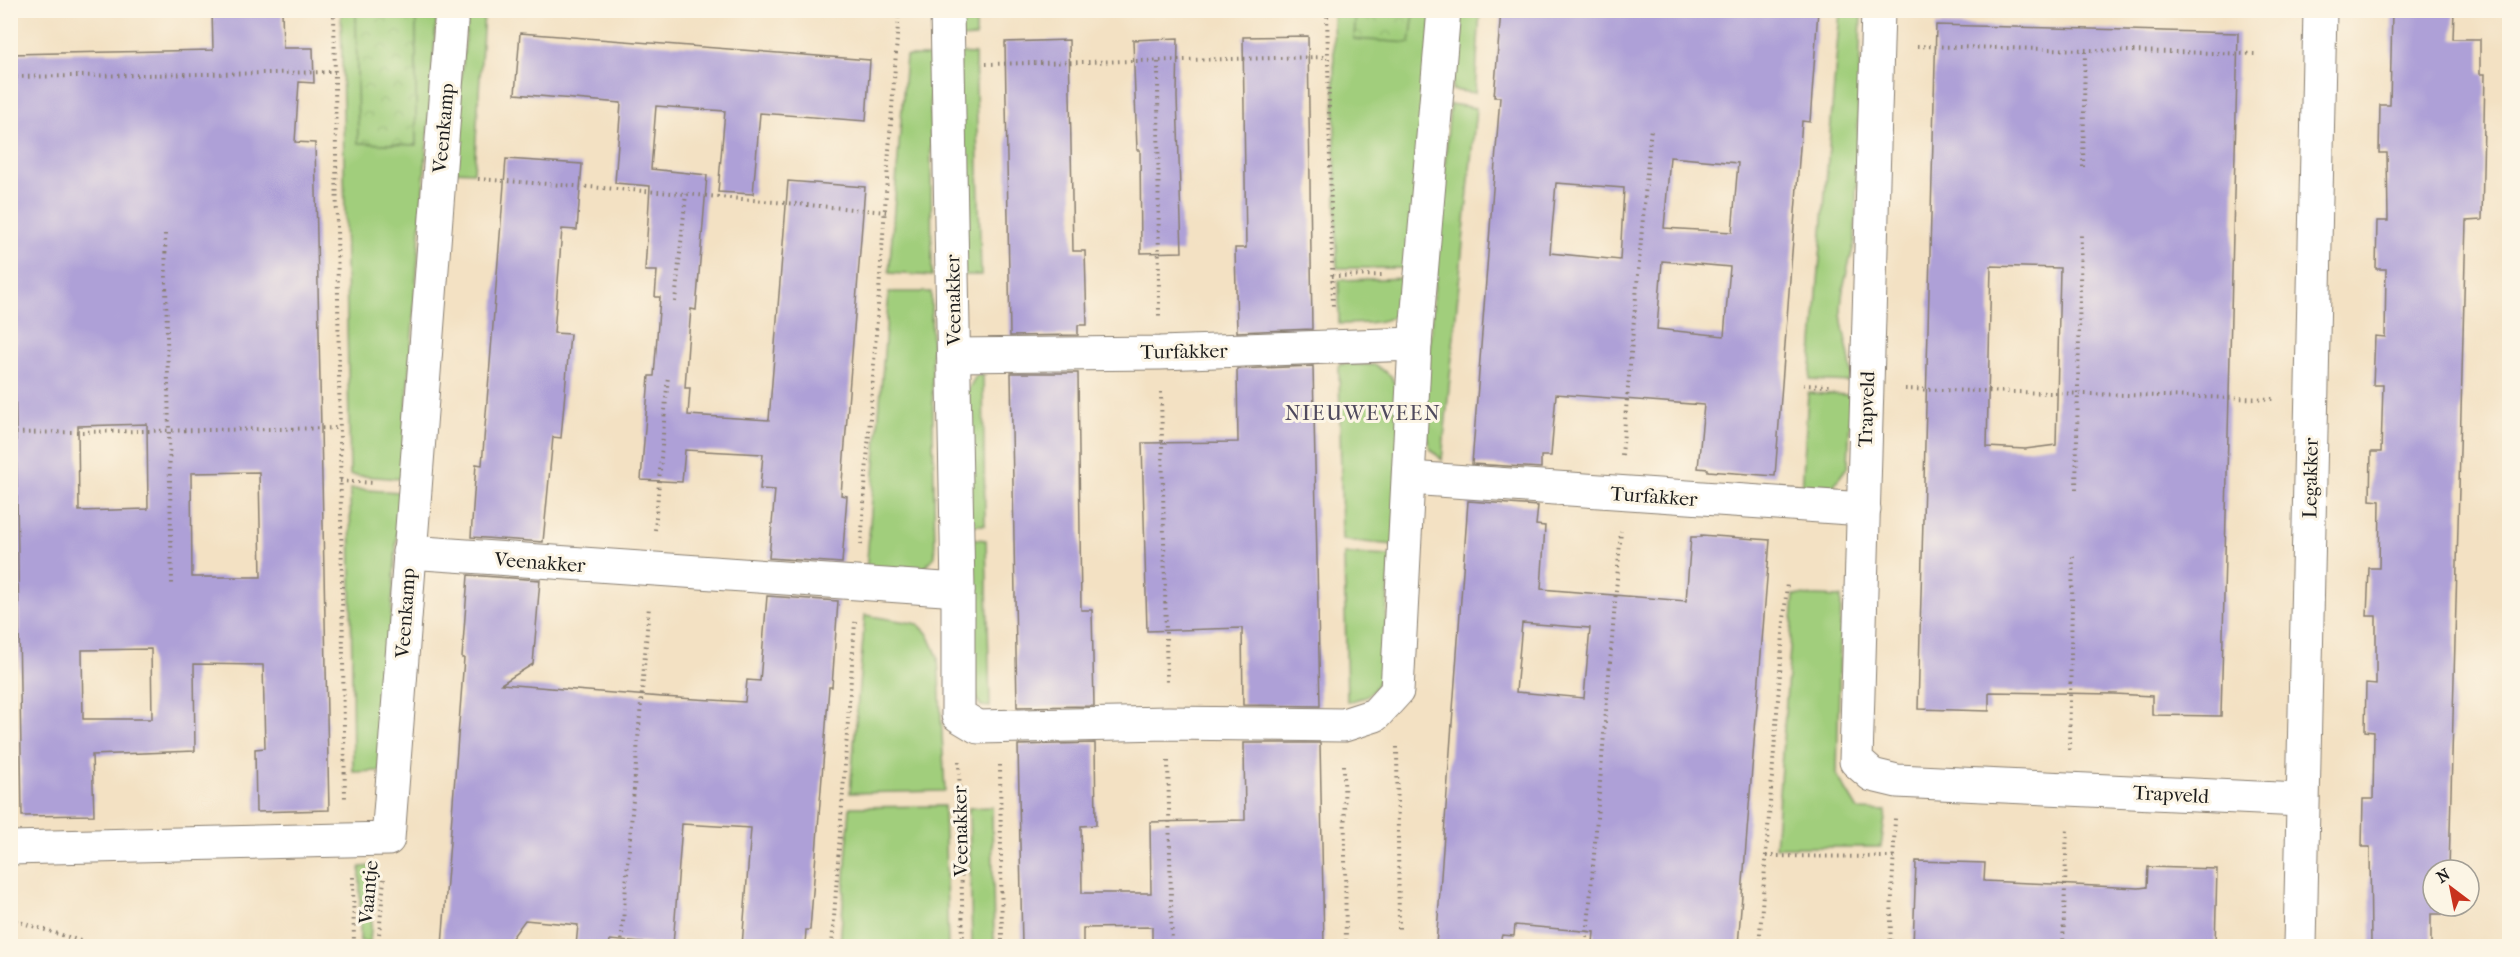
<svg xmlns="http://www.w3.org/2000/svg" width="2520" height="957" viewBox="0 0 2520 957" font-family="'IM FELL French Canon',serif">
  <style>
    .green { fill: #a1ce7c; stroke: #5e754c; stroke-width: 1.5 }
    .park { fill: url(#park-crowns); stroke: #5e754c; stroke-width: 1.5 }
    .building { fill: #aea0d7; fill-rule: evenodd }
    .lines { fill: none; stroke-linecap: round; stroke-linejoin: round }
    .street-casing { stroke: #887e70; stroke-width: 35 }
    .path { stroke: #887e70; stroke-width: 4; stroke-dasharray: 1.5 4.5; stroke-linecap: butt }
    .street { stroke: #fff; stroke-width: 33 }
    .labels { text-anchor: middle; stroke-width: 6; stroke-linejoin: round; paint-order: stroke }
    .street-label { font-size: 20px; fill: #1c1c1c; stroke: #fcf5e5 }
    .neighbourhood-label { font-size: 21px; letter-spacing: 1.5px; fill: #4f4a5d; stroke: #fcf5e5 }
  </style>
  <defs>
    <pattern id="park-crowns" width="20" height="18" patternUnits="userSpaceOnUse" patternTransform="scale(1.5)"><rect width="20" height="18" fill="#a1ce7c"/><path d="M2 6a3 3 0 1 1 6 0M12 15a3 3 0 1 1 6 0" fill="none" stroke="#8ab06b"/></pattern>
  </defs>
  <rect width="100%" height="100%" fill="#fcf5e5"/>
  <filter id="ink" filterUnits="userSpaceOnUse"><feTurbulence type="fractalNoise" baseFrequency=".0167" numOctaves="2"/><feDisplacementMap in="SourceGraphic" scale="12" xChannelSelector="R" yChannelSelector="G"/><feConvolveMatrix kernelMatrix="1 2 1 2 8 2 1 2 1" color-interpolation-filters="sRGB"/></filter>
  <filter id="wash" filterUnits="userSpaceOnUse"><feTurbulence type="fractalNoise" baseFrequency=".008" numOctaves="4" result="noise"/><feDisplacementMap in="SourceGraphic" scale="24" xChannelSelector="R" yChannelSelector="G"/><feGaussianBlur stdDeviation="1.35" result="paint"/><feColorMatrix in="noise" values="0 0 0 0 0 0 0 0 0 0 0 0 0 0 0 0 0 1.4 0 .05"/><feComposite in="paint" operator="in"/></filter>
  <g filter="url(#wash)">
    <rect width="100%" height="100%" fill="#f3e1c3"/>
    <g class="green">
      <polygon points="341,11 437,11 401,479 350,475"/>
      <polygon points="958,11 976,11 976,37 958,38"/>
      <polygon points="1333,11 1432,11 1412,268 1337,268"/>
      <polygon points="1457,11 1480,11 1475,93 1452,90"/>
      <path d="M1840,11h21l-6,230c-6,23 -17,57 -13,80 3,21 10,40 10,61l-42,-2z"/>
      <polygon points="484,14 474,172 451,171 468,15"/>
      <polygon points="958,53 975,54 981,275 960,275"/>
      <polygon points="906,56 930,56 932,276 889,273"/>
      <polygon points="1450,104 1476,108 1442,460 1430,448 1423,423"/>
      <path d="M1412,278l-6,32c-22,15 -40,13 -67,14v-44z"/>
      <polygon points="889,292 931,292 935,556 919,574 866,572"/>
      <polygon points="1339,364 1375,365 1391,376 1401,400 1394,545 1342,540"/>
      <polygon points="983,374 985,525 965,525 964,397 976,376"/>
      <polygon points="1808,393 1851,395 1848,466 1833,486 1802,491"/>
      <polygon points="350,489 400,492 380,771 353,772"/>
      <polygon points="966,538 986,540 990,707 981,706 968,686"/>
      <path d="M1344,554l47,2 -9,116c-7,22 -13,25 -35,30z"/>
      <polygon points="1794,595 1841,597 1837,775 1858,810 1886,811 1881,847 1775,847"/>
      <polygon points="865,615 918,624 928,634 938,657 945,791 850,793"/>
      <polygon points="944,806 948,946 840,946 850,807"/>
      <polygon points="992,807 994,946 972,946 969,808"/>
      <polygon points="376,866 370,942 360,941 360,867"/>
    </g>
    <g class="park">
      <polygon points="356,11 416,11 416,145 358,143"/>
      <polygon points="1356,11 1414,11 1410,43 1354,39"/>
    </g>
    <g id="blocks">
      <g class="building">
        <path d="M212,10h70l1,38h30l1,35 -15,-1 -4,60 20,1 14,667 -73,2 -1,-63 10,-1 -2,-83 -69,-1 1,87 -103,4 2,60 -72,1 -12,-762 203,-4zM147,424l1,85 -69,2 -1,-85zM259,472l2,105h-69l-1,-104zM151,649l1,70h-69l-1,-69z"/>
        <path d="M1501,10h317l-8,112 -8,-1 -27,355 -67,-5v-2l-10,-1 6,-63 -148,-11 -5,62h-10v12l-69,-4 28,-367h-6zM1670,157l68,6 -6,69 -68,-4zM1556,183l68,5 -4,72 -70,-7zM1662,261l68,6 -6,69 -67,-7z"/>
        <polygon points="2392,10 2454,10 2453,39 2480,39 2480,74 2485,74 2482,220 2466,221 2449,870 2433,870 2433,906 2448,906 2448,914 2431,914 2431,946 2371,946 2370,847 2362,847 2363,799 2373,799 2374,732 2365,731 2366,683 2376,684 2376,616 2367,616 2369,568 2379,568 2380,501 2370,500 2371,452 2381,452 2383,385 2373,385 2375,336 2385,337 2386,269 2376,269 2377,221 2388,221 2387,153 2379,153 2380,105 2390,105"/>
        <path d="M1936,25l302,8 -17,683 -69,-1v-19l-37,-2 -126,-2v19l-71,-2zM1991,266l69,2 -4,177 -31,4 -38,-2z"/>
        <polygon points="520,33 870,60 866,121 760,113 753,194 718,192 725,111 656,106 651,169 707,175 696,310 691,309 688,344 685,388 690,388 688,415 769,420 788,181 865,187 841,495 847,496 842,563 769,558 775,490 760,489 763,454 685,450 682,482 641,480 649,376 654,376 660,297 655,297 657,271 645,271 650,186 615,183 621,103 515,94"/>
        <polygon points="1308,36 1312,329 1237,332 1235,248 1246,248 1243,37"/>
        <polygon points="1178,38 1177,97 1182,252 1141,253 1140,150 1137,150 1133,40"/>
        <polygon points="1069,40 1073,251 1085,251 1087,325 1078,325 1078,335 1010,336 1005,42"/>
        <polygon points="506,159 582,164 577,230 562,229 554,333 570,334 561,438 553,437 543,542 471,537 476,464 482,465"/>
        <polygon points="1313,366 1320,706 1243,705 1242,628 1147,631 1142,443 1238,442 1237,369"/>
        <polygon points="1011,373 1078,373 1081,610 1092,610 1094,706 1017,707"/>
        <path d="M1468,501l70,5 -2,19 9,1 -4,63 145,12 5,-64h10v-2l69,5 -32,406h-72l-73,-3 1,-11 -79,-7 -1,11 -12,-1 -3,11h-63zM1522,623l68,5 -6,70 -68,-6z"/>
        <polygon points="468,575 540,580 533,664 501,684 662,697 745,702 747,680 760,681 767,596 838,601 832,687 829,687 810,930 806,930 805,946 742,946 751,828 682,824 673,946 610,940 609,946 576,946 578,925 525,920 506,946 442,946 464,658 462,658"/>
        <polygon points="1095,743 1096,825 1081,826 1082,893 1151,893 1150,822 1245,820 1244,743 1320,743 1324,946 1152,946 1152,927 1083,928 1083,946 1022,946 1018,745"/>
        <polygon points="1916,861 1985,863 1984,881 2139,888 2147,887 2148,867 2217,869 2215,946 2057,946 1996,943 1996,946 1913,946"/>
      </g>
    </g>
  </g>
  <g filter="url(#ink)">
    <use href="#blocks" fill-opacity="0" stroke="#887e70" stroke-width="1.5"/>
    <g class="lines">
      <defs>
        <g id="street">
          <polyline points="947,10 958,590 958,715 978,727 1168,723 1344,725 1375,715 1397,691 1415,344 1444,10"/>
          <polyline points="1878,10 1856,761 1872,775 1897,781 2302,800"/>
          <polyline points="954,355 1160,353 1415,344"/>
          <polyline points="1409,478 1864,509"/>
          <polyline points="409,552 958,590"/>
          <polyline points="10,848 388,839 452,10"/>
          <polyline points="2300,946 2320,10"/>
        </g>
      </defs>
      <use href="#street" class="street-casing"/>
      <g class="path">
        <polyline points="334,10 345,802"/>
        <polyline points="1327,10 1333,310"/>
        <polyline points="1917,46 2256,54"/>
        <polyline points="1158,62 1159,316"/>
        <polyline points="986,64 1328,57"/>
        <polyline points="10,77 335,72"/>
        <polyline points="2083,167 2085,50"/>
        <polyline points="478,179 686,194 886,212"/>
        <polyline points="165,234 172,584"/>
        <polyline points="1332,276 1382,275"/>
        <polyline points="675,302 686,194"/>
        <polyline points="1803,385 1829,386"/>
        <polyline points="1905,389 2273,399"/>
        <polyline points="1161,392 1167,685"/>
        <polyline points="10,433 340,428"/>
        <polyline points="1622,455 1651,127"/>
        <polyline points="340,481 375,483"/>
        <polyline points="2076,489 2081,232"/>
        <polyline points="655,530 668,375"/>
        <polyline points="861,545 899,10"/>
        <polyline points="1397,747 1399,929"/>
        <polyline points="2069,750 2073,553"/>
        <polyline points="959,761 963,946"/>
        <polyline points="1168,761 1172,946"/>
        <polyline points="1000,765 1002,946"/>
        <polyline points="1344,765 1346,946"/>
        <polyline points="1766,856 1894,857"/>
        <polyline points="353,877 354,946"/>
        <polyline points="10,919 97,946"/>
        <polyline points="1587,938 1621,531"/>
        <polyline points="347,946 378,946"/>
        <polyline points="378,946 384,879"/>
        <polyline points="621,946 649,606"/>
        <polyline points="832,946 855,622"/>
        <polyline points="1759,946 1787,582"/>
        <polyline points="1890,946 1895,818"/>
        <polyline points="2063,946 2067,827"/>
      </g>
      <use href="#street" class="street"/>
    </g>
  </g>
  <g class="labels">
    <g class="street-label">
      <text transform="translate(443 128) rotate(-85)" y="7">Veenkamp</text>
      <text transform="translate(953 300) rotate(-91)" y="7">Veenakker</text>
      <text transform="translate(1184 351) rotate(-1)" y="7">Turfakker</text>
      <text transform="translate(1866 409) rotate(-88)" y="7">Trapveld</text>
      <text transform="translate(2310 478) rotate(-89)" y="7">Legakker</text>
      <text transform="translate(1654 496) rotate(4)" y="7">Turfakker</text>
      <text transform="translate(540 562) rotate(4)" y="7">Veenakker</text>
      <text transform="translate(405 613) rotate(-86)" y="7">Veenkamp</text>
      <text transform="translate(2171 794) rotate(3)" y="7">Trapveld</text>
      <text transform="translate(960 831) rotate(-91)" y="7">Veenakker</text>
      <text transform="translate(368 892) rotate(-85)" y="7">Vaantje</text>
    </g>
    <g class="neighbourhood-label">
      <text x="1363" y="420">NIEUWEVEEN</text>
    </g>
  </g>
  <rect width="2520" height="957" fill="none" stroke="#fcf5e5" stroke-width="36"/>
  <g transform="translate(2451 888) rotate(328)"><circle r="28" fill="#fcf5e5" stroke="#a29e95" stroke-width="1.5"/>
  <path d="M0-4.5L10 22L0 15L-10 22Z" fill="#c8321e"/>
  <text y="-9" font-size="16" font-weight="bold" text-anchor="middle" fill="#1c1c1c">N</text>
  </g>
</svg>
